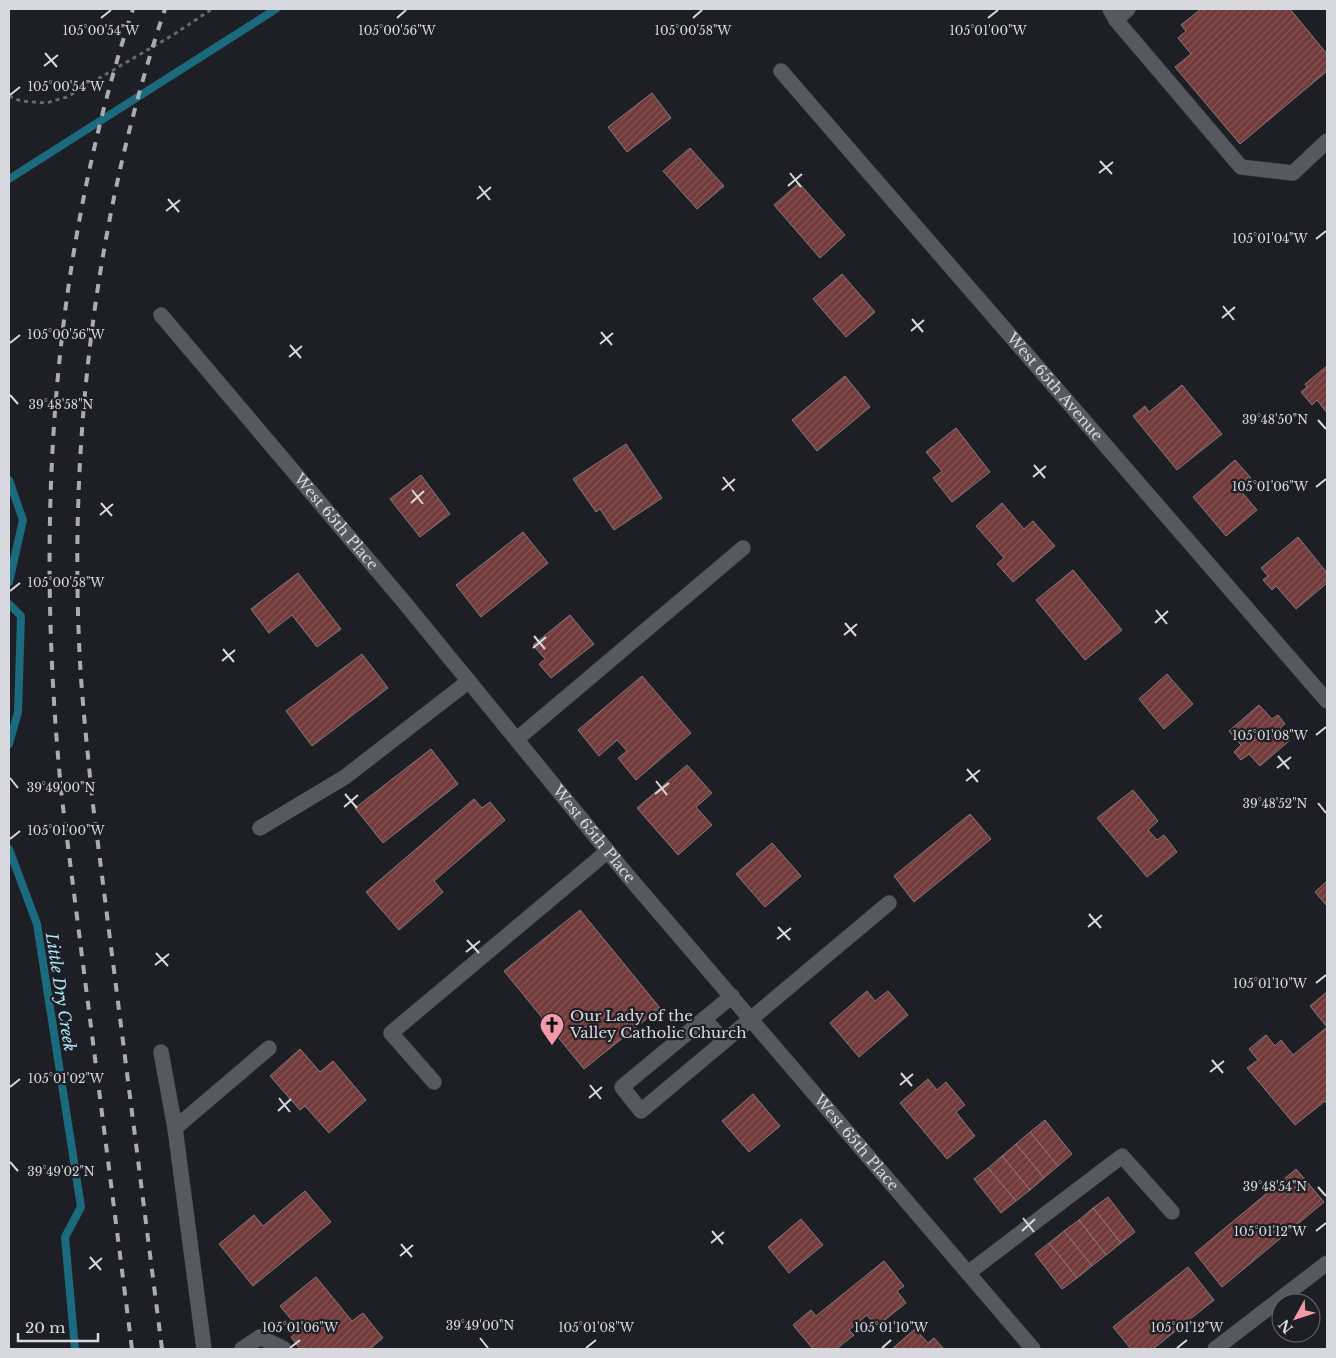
<svg xmlns="http://www.w3.org/2000/svg" width="1336" height="1358" viewBox="0 0 1336 1358" font-family="'Libre Baskerville',serif">
  <style>
    .lines { fill: none; stroke-linecap: round; stroke-linejoin: round }
    .stream { stroke: #1b6a7e; stroke-width: 8 }
    .building { fill: url(#building-hatch); stroke: #857b7b }
    .minor-casing { stroke: #3a3b40; stroke-width: 16 }
    .path { stroke: #68696f; stroke-width: 3; stroke-dasharray: 4 4; stroke-linecap: butt }
    .minor { stroke: #575960; stroke-width: 15 }
    .rail { stroke: #abacb1; stroke-width: 4; stroke-dasharray: 9 9; stroke-linecap: butt }
    .ticks { fill: none; stroke: #d8d9de; stroke-width: 2 }
    .labels { text-anchor: middle; stroke-width: 4.5; stroke-linejoin: round; paint-order: stroke }
    .street-label { font-size: 15px; fill: #d8d9de; stroke: #1e1f25 }
    .poi-label { font-size: 15px; fill: #d8d9de; stroke: #1e1f25; text-anchor: start }
    .water-label { font-size: 16px; font-style: italic; fill: #abe7f9; stroke: #1e1f25 }
    .ticks-label { font-size: 12px; text-anchor: middle; fill: #d8d9de; stroke: #1e1f25; stroke-width: 4.5; stroke-linejoin: round; paint-order: stroke }
  </style>
  <defs>
    <pattern id="building-hatch" width="6" height="6" patternUnits="userSpaceOnUse" patternTransform="scale(1.25)"><rect width="6" height="6" fill="#723a3a"/><path d="M-1 1l2-2M0 6l6-6M5 7l2-2" fill="none" stroke="#855656"/></pattern>
  </defs>
  <rect width="100%" height="100%" fill="#1e1f25"/>
  <g class="lines">
    <g class="stream">
      <polyline points="9,179 276,9"/>
      <polyline points="9,480 23,520 9,582"/>
      <polyline points="9,604 21,616 18,712 9,744"/>
      <polyline points="9,849 37,924 81,1207 65,1237 75,1349"/>
    </g>
  </g>
  <g class="building">
    <polygon points="1201,9 1290,9 1327,54 1327,71 1240,144 1175,67 1191,54 1178,38 1186,31 1181,25"/>
    <polygon points="652,93 671,118 627,152 608,127"/>
    <polygon points="690,148 724,186 697,209 663,171"/>
    <polygon points="799,183 845,235 820,258 774,205"/>
    <polygon points="842,274 875,312 846,337 813,299"/>
    <polygon points="1327,366 1327,413 1317,400 1312,405 1301,392 1307,387 1305,384"/>
    <polygon points="845,376 870,407 817,451 792,420"/>
    <polygon points="1182,385 1222,434 1177,470 1133,416 1145,406 1149,412"/>
    <polygon points="956,428 990,472 952,502 933,478 942,471 926,452"/>
    <polygon points="626,444 662,498 614,530 600,509 596,512 573,479"/>
    <polygon points="1235,460 1251,478 1239,489 1257,510 1226,536 1193,497"/>
    <polygon points="421,475 450,514 420,537 390,499"/>
    <polygon points="1002,503 1024,529 1033,521 1055,546 1013,582 997,564 1004,558 976,526"/>
    <polygon points="523,532 548,563 481,617 456,585"/>
    <polygon points="1298,537 1327,573 1327,583 1296,609 1276,586 1272,590 1263,580 1268,576 1261,568"/>
    <polygon points="1073,570 1122,630 1085,660 1036,600"/>
    <polygon points="298,573 341,629 317,647 292,615 269,633 251,609"/>
    <polygon points="570,615 594,644 551,678 539,664 545,659 533,645"/>
    <polygon points="362,654 388,688 312,746 286,711"/>
    <polygon points="1167,674 1193,704 1164,729 1139,699"/>
    <polygon points="642,676 691,733 636,780 618,758 627,751 617,740 599,756 578,730"/>
    <polygon points="1259,705 1272,719 1278,715 1285,724 1280,728 1290,740 1260,766 1249,754 1241,760 1234,752 1241,745 1229,731"/>
    <polygon points="431,749 458,784 383,843 355,808"/>
    <polygon points="687,765 712,793 696,807 712,825 678,855 637,808"/>
    <polygon points="1133,790 1158,821 1148,830 1157,840 1164,835 1177,852 1147,877 1097,818"/>
    <polygon points="474,799 482,808 490,802 505,820 434,881 443,892 399,930 366,892"/>
    <polygon points="970,814 991,839 914,902 894,876"/>
    <polygon points="772,843 801,876 765,907 736,874"/>
    <polygon points="1327,881 1327,906 1315,892"/>
    <polygon points="580,910 660,1008 584,1069 504,971"/>
    <polygon points="867,991 875,1001 888,991 908,1015 859,1057 830,1023"/>
    <polygon points="1327,992 1327,1027 1310,1006"/>
    <polygon points="1327,1027 1327,1104 1325,1101 1295,1125 1247,1068 1258,1060 1249,1049 1266,1035 1275,1046 1281,1040 1293,1055"/>
    <polygon points="300,1049 320,1072 333,1061 366,1100 329,1133 305,1106 300,1110 270,1076"/>
    <polygon points="928,1079 937,1090 946,1082 965,1105 956,1112 975,1136 947,1159 900,1103"/>
    <polygon points="753,1094 780,1126 749,1152 722,1121"/>
    <polygon points="1045,1120 1072,1154 1058,1166 1030,1132"/>
    <polygon points="1030,1132 1058,1166 1044,1178 1016,1144"/>
    <polygon points="1016,1144 1044,1178 1030,1190 1002,1156"/>
    <polygon points="1002,1156 1030,1190 1016,1201 988,1168"/>
    <polygon points="988,1168 1016,1201 1001,1213 974,1179"/>
    <polygon points="1296,1169 1324,1202 1222,1287 1195,1253"/>
    <polygon points="305,1191 331,1222 253,1286 219,1244 254,1215 263,1226"/>
    <polygon points="1108,1197 1135,1232 1121,1243 1093,1208"/>
    <polygon points="1093,1208 1121,1243 1106,1255 1079,1220"/>
    <polygon points="801,1219 823,1245 789,1273 768,1247"/>
    <polygon points="1079,1220 1106,1255 1092,1266 1064,1231"/>
    <polygon points="1064,1231 1092,1266 1077,1278 1049,1243"/>
    <polygon points="1049,1243 1077,1278 1062,1289 1035,1254"/>
    <polygon points="884,1261 904,1286 897,1291 906,1303 876,1327 867,1315 849,1330 854,1335 836,1349 813,1349 793,1325 811,1310 816,1316"/>
    <polygon points="1188,1267 1214,1300 1153,1349 1131,1349 1113,1327"/>
    <polygon points="316,1277 352,1321 363,1313 383,1338 372,1347 373,1349 300,1349 291,1337 300,1330 280,1306"/>
    <polygon points="915,1329 928,1343 934,1338 944,1349 892,1349"/>
  </g>
  <g class="lines">
    <defs>
      <g id="minor">
        <polyline points="1110,9 1116,20 1241,167 1293,173 1327,141"/>
        <polyline points="1116,20 1128,9"/>
        <path id="s1" d="M781,71l546,630"/>
        <path id="s2" d="M161,315l243,287 224,274 405,473"/>
        <polyline points="517,739 743,548"/>
        <polyline points="260,828 345,777 469,681"/>
        <polyline points="732,996 622,1087 641,1111 889,903"/>
        <polyline points="704,1019 723,1040"/>
        <polyline points="161,1052 175,1128"/>
        <polyline points="434,1082 391,1033 608,851"/>
        <polyline points="968,1273 1122,1156 1172,1212"/>
        <polyline points="204,1349 175,1128 269,1048"/>
        <polyline points="242,1349 260,1337 284,1349"/>
        <polyline points="1215,1349 1327,1263"/>
      </g>
    </defs>
    <use href="#minor" class="minor-casing"/>
    <polyline class="path" points="9,96 21,101 46,103 67,97 173,35 212,9"/>
    <use href="#minor" class="minor"/>
    <g class="rail">
      <path d="M132,1349l-70,-550c-27,-266 -13,-535 71,-790"/>
      <path d="M162,1349l-70,-552c-5,-52 -11,-104 -13,-156 -9,-212 18,-431 86,-632"/>
    </g>
  </g>
  <path class="ticks" d="M101,18l10,-8M397,18l9,-8M693,18l9,-8M988,18l10,-8M45,53l12,14M44,66l14,-11M10,95l10,-8M1100,161l12,13M790,173l11,14M1099,173l14,-11M479,186l11,14M788,186l14,-12M168,199l11,13M477,199l14,-12M166,211l14,-11M1316,239l10,-8M1223,306l11,14M1222,318l13,-11M912,319l11,13M911,331l13,-11M601,332l11,13M10,343l10,-8M600,344l13,-11M290,345l11,13M289,357l13,-11M10,395l8,9M1318,420l8,9M1034,465l11,13M723,477l11,14M1033,477l13,-11M1316,487l10,-8M412,490l11,14M722,490l13,-11M101,503l11,13M411,503l13,-12M100,515l13,-11M10,591l10,-8M1156,610l11,14M845,623l11,13M1155,623l13,-12M844,635l13,-11M534,636l11,13M533,648l13,-11M223,649l11,13M222,661l13,-11M1316,735l10,-8M1278,756l11,13M1277,768l14,-11M967,769l11,13M10,778l8,10M656,781l11,14M966,781l14,-11M345,794l12,14M655,794l14,-11M1318,803l8,10M344,807l14,-12M10,839l10,-8M1089,914l12,14M778,927l12,13M1088,927l14,-12M777,939l14,-11M467,940l12,13M466,952l14,-11M156,953l12,13M155,965l14,-11M1316,983l10,-8M1212,1060l11,13M1210,1072l14,-11M901,1073l11,13M590,1085l11,14M900,1085l13,-11M10,1087l10,-8M279,1098l11,14M589,1098l13,-11M278,1111l13,-12M10,1162l8,9M1318,1187l8,9M1023,1218l11,14M712,1231l11,13M1022,1231l13,-12M1316,1231l10,-8M711,1243l13,-11M401,1244l11,13M400,1256l13,-11M90,1257l11,13M89,1269l13,-11M480,1338l8,10M290,1348l10,-8M586,1348l10,-8M882,1348l9,-8M1177,1348l10,-8"/>
  <defs>
    <symbol id="church-pin" viewBox="-11 -11 22 30"><path d="M0 17L-7.5 6A9.5 9.5 0 1 1 7.5 6Z" fill="#f39aaa" stroke="#1e1f25"/><path d="M-1.2-6h2.4v3.5h3.3v2.4h-3.3V6h-2.4V-.1h-3.3v-2.4h3.3Z" fill="#111"/></symbol>
  </defs>
  <g fill-rule="evenodd">
    <use href="#church-pin" x="538" y="1011" width="28" height="38"/>
  </g>
  <g class="labels">
    <g class="street-label">
      <text dy="5" stroke="none"><textPath href="#s1" startOffset="418">West 65th Avenue</textPath></text>
      <text dy="5" stroke="none"><textPath href="#s2" startOffset="271">West 65th Place</textPath></text>
      <text dy="5" stroke="none"><textPath href="#s2" startOffset="676">West 65th Place</textPath></text>
      <text dy="5" stroke="none"><textPath href="#s2" startOffset="1081">West 65th Place</textPath></text>
    </g>
    <g class="poi-label">
      <text x="570" y="1021">Our Lady of the<tspan x="570" dy="17">Valley Catholic Church</tspan></text>
    </g>
    <g class="water-label">
      <text transform="translate(61 992) rotate(81)" y="6">Little Dry Creek</text>
    </g>
  </g>
  <g class="ticks-label">
    <text x="101" y="35">105°00'54"W</text>
    <text x="397" y="35">105°00'56"W</text>
    <text x="693" y="35">105°00'58"W</text>
    <text x="988" y="35">105°01'00"W</text>
    <text x="66" y="91">105°00'54"W</text>
    <text x="1270" y="243">105°01'04"W</text>
    <text x="66" y="339">105°00'56"W</text>
    <text x="61" y="409">39°48'58"N</text>
    <text x="1275" y="424">39°48'50"N</text>
    <text x="1270" y="491">105°01'06"W</text>
    <text x="66" y="587">105°00'58"W</text>
    <text x="1270" y="740">105°01'08"W</text>
    <text x="61" y="792">39°49'00"N</text>
    <text x="1275" y="808">39°48'52"N</text>
    <text x="66" y="835">105°01'00"W</text>
    <text x="1270" y="988">105°01'10"W</text>
    <text x="66" y="1083">105°01'02"W</text>
    <text x="61" y="1176">39°49'02"N</text>
    <text x="1275" y="1191">39°48'54"N</text>
    <text x="1270" y="1236">105°01'12"W</text>
    <text x="480" y="1330">39°49'00"N</text>
    <text x="300" y="1332">105°01'06"W</text>
    <text x="596" y="1332">105°01'08"W</text>
    <text x="891" y="1332">105°01'10"W</text>
    <text x="1187" y="1332">105°01'12"W</text>
  </g>
  <rect width="1336" height="1358" fill="none" stroke="#d8d9de" stroke-width="20"/>
  <g transform="translate(1296 1318) rotate(230)"><circle r="24" fill="#1e1f25" stroke="#68696f"/>
  <path d="M0-4L9 19L0 12L-9 19Z" fill="#f39aaa"/>
  <text y="-8" font-size="14" font-weight="bold" text-anchor="middle" fill="#d8d9de">N</text>
  </g>
  <path d="M18 1333v8h80v-8" fill="none" stroke="#d8d9de" stroke-width="2.5"/>
  <text x="25" y="1333" font-size="15" fill="#d8d9de" stroke="#1e1f25" stroke-width="4" paint-order="stroke">20 m</text>
</svg>
